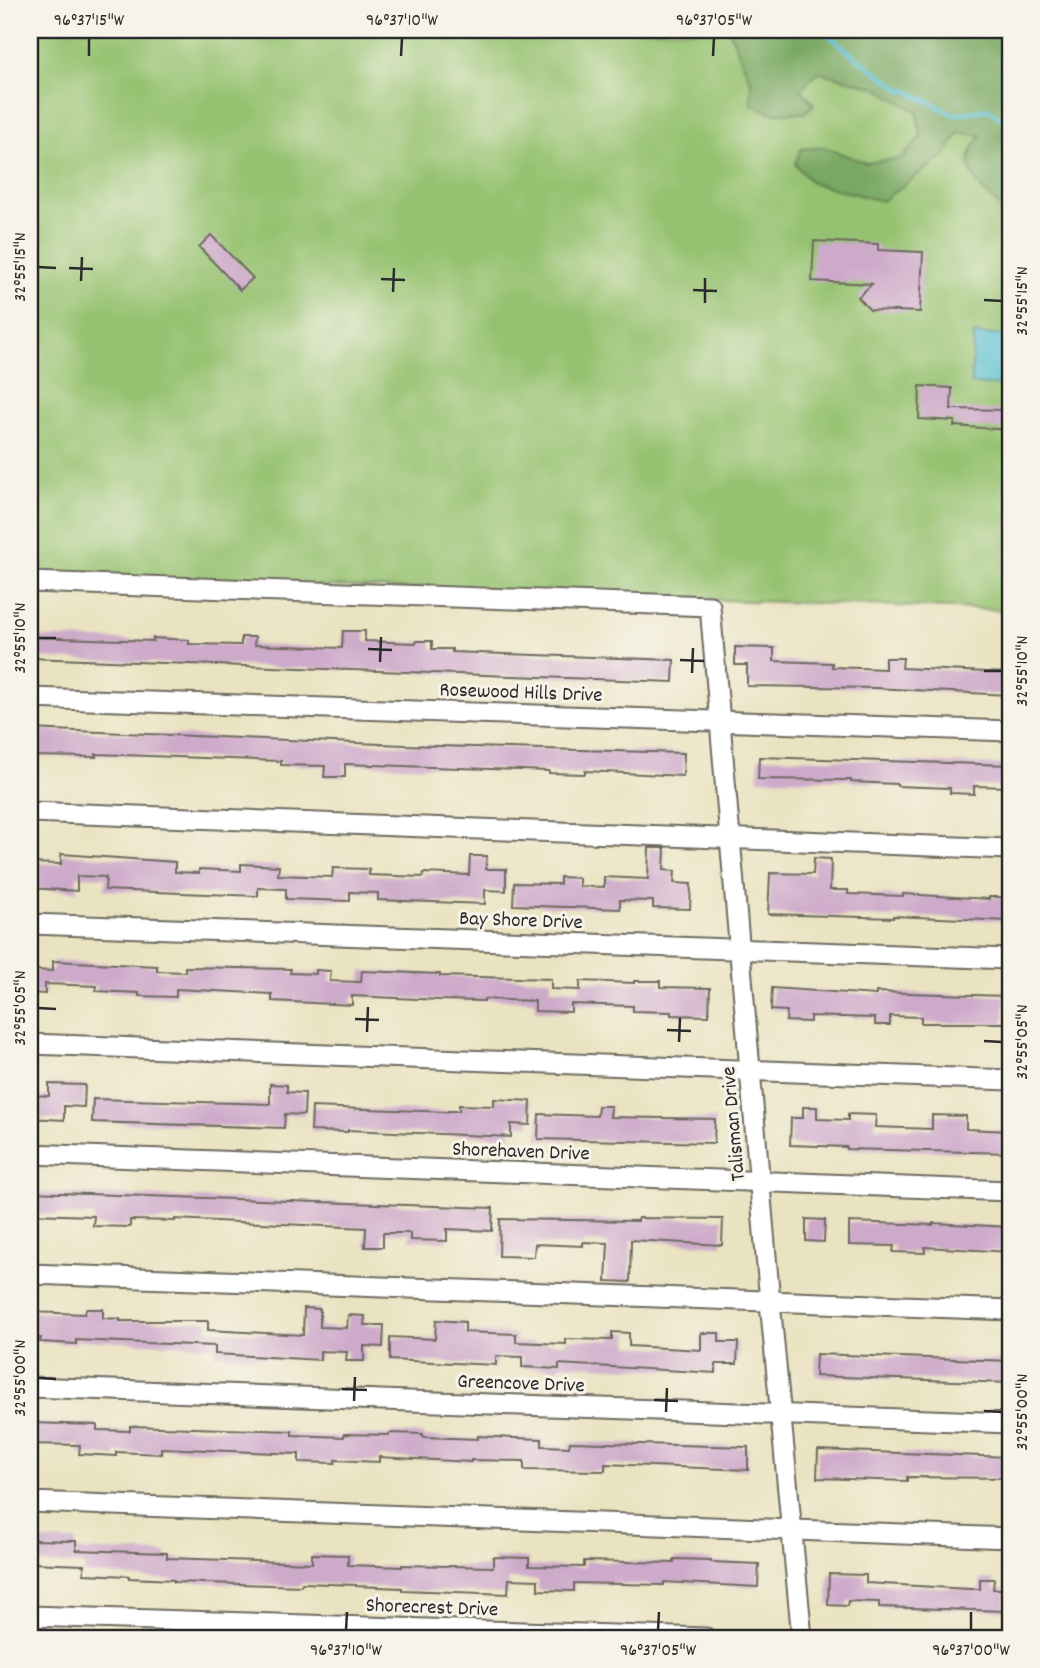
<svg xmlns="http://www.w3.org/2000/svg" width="1040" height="1668" viewBox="0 0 1040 1668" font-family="Dekko,sans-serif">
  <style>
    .green { fill: #95c270; stroke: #60764e; stroke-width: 2 }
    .forest { fill: #78a862; stroke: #526a46; stroke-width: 2 }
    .water { fill: #56bfd3; stroke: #40757f; stroke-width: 2 }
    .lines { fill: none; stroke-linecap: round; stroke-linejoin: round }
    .stream { stroke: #56bfd3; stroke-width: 4.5 }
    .building { fill: #cda9ca }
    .minor-casing { stroke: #6e6b60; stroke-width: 23 }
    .minor { stroke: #fff; stroke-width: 19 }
    .ticks { fill: none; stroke: #2b2b2b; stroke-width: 2.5 }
    .labels { text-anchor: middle; stroke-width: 6; stroke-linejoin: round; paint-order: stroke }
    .street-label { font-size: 21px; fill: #2b2b2b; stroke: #f7f3e8 }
    .neatline { fill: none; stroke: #2b2b2b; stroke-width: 2.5 }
    .ticks-label { font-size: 18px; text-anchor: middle; fill: #2b2b2b }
  </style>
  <rect width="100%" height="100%" fill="#f7f3e8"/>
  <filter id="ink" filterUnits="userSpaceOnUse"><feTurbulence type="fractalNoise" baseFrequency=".0143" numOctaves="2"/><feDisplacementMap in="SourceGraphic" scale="14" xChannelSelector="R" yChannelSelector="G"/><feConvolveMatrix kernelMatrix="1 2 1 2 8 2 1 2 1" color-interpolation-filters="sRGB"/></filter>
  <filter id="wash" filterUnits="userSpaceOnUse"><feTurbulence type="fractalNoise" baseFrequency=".00686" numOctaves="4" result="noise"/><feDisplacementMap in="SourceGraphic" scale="28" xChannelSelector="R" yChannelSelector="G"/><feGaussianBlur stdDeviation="1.57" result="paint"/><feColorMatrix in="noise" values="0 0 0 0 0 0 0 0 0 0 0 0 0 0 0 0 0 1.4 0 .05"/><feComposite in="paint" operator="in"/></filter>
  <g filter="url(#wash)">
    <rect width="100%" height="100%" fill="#eae3c1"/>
    <polygon class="green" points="30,30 1010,30 1010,610 30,576"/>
    <path class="forest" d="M729,30h129l5,4 13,-4h56l5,4 13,3c21,-15 40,-6 60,6v172c-17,-15 -52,-40 -37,-67 2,-5 7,-9 9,-13l-23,-2 -14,22 -63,46 -70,-18 -17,-19 6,-15 23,-2 42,16 36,-5 19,-22 -4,-24 -42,-25 -57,-15 -17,17 13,15 -10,9h-32l-21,-8v-23z"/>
    <polygon class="water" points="974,334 1010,336 1010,386 971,384"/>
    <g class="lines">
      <polyline class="stream" points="823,30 850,53 903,91 904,89 955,115 988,109 1010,125"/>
    </g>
    <g id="blocks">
      <g class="building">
        <polygon points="211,235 253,278 240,290 199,247"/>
        <polygon points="814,241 878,244 878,250 923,252 920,312 870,310 858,297 872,284 812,281"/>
        <polygon points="920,386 952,388 951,409 1010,410 1010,430 954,426 955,421 919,419"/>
        <polygon points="343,631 365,631 365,641 416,643 417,641 432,641 432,649 452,649 452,652 674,660 673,682 30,658 30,637 153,641 153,638 189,640 189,644 241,645 241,637 255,637 254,645 342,648"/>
        <polygon points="735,647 774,648 774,661 832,663 832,667 885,669 885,658 903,658 902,668 1008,673 1008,695 875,688 747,686 747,665 735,665"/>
        <polygon points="30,729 404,745 684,753 683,776 585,771 585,774 549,773 549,771 345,764 345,777 324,777 325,766 281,765 281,761 96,754 96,757 30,756"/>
        <polygon points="759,757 1010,765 1010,787 974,786 974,794 950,793 950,788 897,786 897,784 851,782 851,780 758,779"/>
        <polygon points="649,848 665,848 664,870 675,871 674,883 691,884 690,909 653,908 653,901 620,900 620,909 513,905 514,883 560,884 560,877 579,878 579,886 604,887 604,877 648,879"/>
        <polygon points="61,854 175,862 175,872 199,873 199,869 241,871 241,864 279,866 278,875 332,877 333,868 369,869 369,875 423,877 424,873 469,875 470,856 487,856 486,869 506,869 506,891 485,890 485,904 378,900 378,893 350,892 350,901 286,899 286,889 258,888 258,896 105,890 106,877 77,876 77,891 30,888 30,863 61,864"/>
        <polygon points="814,858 831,859 830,890 848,890 848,894 903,896 903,894 989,899 989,897 1010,897 1010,921 893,916 893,918 768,914 770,873 813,874"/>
        <polygon points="53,961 157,966 157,971 185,972 185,967 291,969 290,973 316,974 316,970 331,971 330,981 361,982 362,971 440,974 440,976 551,979 551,989 580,990 580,981 634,983 634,981 660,981 660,987 710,988 709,1016 671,1015 671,1012 633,1011 633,1006 571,1004 571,1012 535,1011 535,1001 484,999 484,1001 440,1000 352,996 352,1005 272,1001 272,994 176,989 176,997 139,996 139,993 96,991 97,986 45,984 45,994 30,993 30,970 53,971"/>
        <polygon points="772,988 876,995 876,992 1005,996 1004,1023 921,1023 921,1017 890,1016 890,1025 875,1025 875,1018 810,1016 810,1022 786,1021 787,1011 771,1010"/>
        <polygon points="49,1084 85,1085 84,1107 64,1106 64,1120 30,1118 30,1095 49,1096"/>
        <polygon points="270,1084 287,1085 287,1092 305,1093 304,1115 285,1114 284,1128 92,1122 93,1099 270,1104"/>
        <polygon points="494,1099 531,1101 530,1125 511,1124 511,1137 348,1130 348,1132 311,1131 312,1107 448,1112 448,1111 459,1111 459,1105 494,1106"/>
        <polygon points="598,1106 611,1106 610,1117 715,1119 714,1143 538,1139 539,1114 597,1116"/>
        <polygon points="803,1107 817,1107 817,1119 848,1120 848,1114 876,1115 875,1127 932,1129 932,1115 966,1116 966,1129 1010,1131 1010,1153 847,1149 847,1147 790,1145 791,1118 803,1118"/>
        <polygon points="30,1192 493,1208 492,1231 447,1229 447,1241 410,1240 410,1233 383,1233 383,1247 365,1247 366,1228 175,1219 175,1221 130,1220 130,1227 93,1226 94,1216 30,1214"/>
        <polygon points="638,1218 723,1219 722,1245 631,1240 630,1282 606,1281 608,1243 583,1242 583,1246 535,1244 534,1257 499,1256 500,1219 638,1221"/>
        <polygon points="806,1219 825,1220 824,1242 806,1241"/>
        <polygon points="849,1222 933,1225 933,1223 1010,1227 1010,1252 925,1247 925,1253 893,1252 894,1246 849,1245"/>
        <polygon points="304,1308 320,1309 320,1327 347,1328 348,1315 365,1316 364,1325 384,1325 383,1347 364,1346 364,1361 346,1361 347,1352 320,1351 320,1360 215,1354 215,1346 76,1340 76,1344 40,1342 41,1338 30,1338 30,1312 85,1314 86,1309 103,1309 103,1318 120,1319 120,1321 208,1321 208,1330 303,1335"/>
        <polygon points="436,1320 465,1322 465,1332 516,1334 516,1342 566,1344 566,1339 612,1340 612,1332 629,1333 629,1346 701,1350 701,1333 719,1333 719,1342 738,1342 737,1364 716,1364 716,1373 559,1364 559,1369 522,1367 522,1357 496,1356 496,1365 390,1360 390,1337 435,1339"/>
        <polygon points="816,1354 1010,1361 1010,1383 815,1376"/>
        <polygon points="30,1423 97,1425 97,1430 130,1431 130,1426 292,1431 292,1435 344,1437 344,1434 389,1435 390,1433 423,1434 423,1437 478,1439 478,1436 514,1438 542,1439 542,1446 569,1447 570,1442 748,1447 748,1470 605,1464 605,1471 524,1470 524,1461 471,1460 471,1462 379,1457 379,1462 335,1460 335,1463 299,1462 299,1454 161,1448 161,1454 116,1452 116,1456 79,1454 80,1445 30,1444"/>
        <polygon points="818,1450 1010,1457 1010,1478 907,1477 907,1481 817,1478"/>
        <polygon points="30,1540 76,1541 76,1550 167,1553 167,1558 312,1563 312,1554 348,1555 348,1565 402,1567 402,1565 493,1567 493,1557 529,1558 529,1566 584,1567 584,1561 674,1563 674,1559 711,1560 711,1562 759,1564 758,1587 664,1582 664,1585 574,1583 574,1591 538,1590 538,1580 509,1579 508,1594 402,1590 402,1588 356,1586 356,1585 302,1583 301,1586 174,1582 174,1580 129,1578 129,1576 84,1574 84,1565 30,1563"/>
        <polygon points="829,1574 866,1575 866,1583 969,1589 980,1589 980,1579 994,1579 993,1589 1005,1589 1005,1611 879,1607 879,1602 848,1601 847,1606 828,1605"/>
      </g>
    </g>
  </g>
  <g filter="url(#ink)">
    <use href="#blocks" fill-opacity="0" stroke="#6e6b60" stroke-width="2"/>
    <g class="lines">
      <defs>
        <g id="minor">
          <polyline points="30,582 710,606 770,1302 802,1638"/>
          <polyline points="30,698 1010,731"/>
          <polyline points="30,812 1010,849"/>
          <polyline points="30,924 1010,959"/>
          <polyline points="30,1044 1010,1080"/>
          <polyline points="30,1154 1010,1191"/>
          <polyline points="30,1274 1010,1310"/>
          <polyline points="30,1387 1010,1423"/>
          <polyline points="30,1502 1010,1538"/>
          <polyline points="30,1616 706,1638"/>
        </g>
      </defs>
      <use href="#minor" class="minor-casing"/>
      <use href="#minor" class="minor"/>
    </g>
  </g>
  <path class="ticks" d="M89,56v-18M401,56l1,-18M713,56l1,-18M38,267l18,1M69,268l24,1M381,279l24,1M81,281l1,-24M693,290l24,1M393,292l1,-24M984,300l18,1M705,303v-25M38,638h18M368,649l24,1M680,660l24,1M380,662l1,-25M984,671h18M692,673l1,-25M38,1008l18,1M355,1019l24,1M667,1030l24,1M367,1032l1,-25M984,1041l18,1M679,1042l1,-24M38,1378l18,1M342,1389l25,1M654,1400l24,1M354,1401l1,-24M984,1411l18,1M666,1412l1,-24M346,1630l1,-18M658,1630l1,-18M971,1630v-18"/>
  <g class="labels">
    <g class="street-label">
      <text transform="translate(521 691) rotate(2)" y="7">Rosewood Hills Drive</text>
      <text transform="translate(521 919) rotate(2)" y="7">Bay Shore Drive</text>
      <text transform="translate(732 1124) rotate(-95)" y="7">Talisman Drive</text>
      <text transform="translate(521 1150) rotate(2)" y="7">Shorehaven Drive</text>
      <text transform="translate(521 1382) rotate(2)" y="7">Greencove Drive</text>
      <text transform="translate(432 1606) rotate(2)" y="7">Shorecrest Drive</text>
    </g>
  </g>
  <rect width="1040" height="1668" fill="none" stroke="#f7f3e8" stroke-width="77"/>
  <rect x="38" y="38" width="964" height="1592" class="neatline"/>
  <g class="ticks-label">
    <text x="89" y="25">96°37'15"W</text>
    <text x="402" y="25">96°37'10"W</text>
    <text x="714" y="25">96°37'05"W</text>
    <text transform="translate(19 267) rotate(-90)" y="6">32°55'15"N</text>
    <text transform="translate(1021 301) rotate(-90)" y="6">32°55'15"N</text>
    <text transform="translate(19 638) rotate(-90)" y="6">32°55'10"N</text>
    <text transform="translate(1021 671) rotate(-90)" y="6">32°55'10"N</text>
    <text transform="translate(19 1008) rotate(-90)" y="6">32°55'05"N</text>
    <text transform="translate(1021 1042) rotate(-90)" y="6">32°55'05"N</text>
    <text transform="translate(19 1378) rotate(-90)" y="6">32°55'00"N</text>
    <text transform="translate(1021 1412) rotate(-90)" y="6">32°55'00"N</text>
    <text x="346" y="1655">96°37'10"W</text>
    <text x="658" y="1655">96°37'05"W</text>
    <text x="971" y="1655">96°37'00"W</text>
  </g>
</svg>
